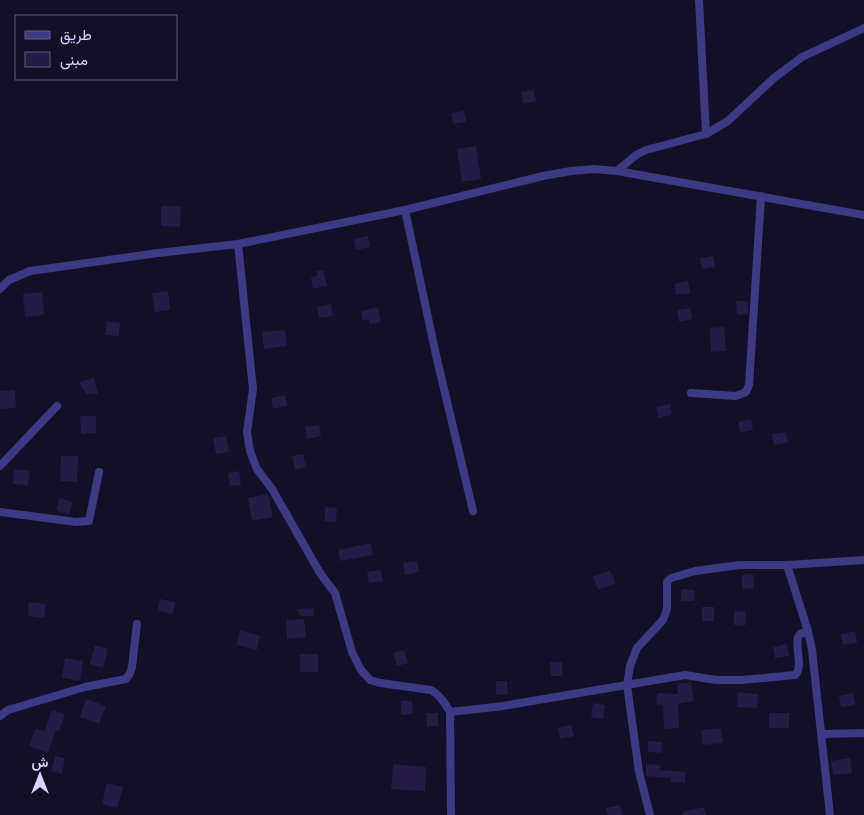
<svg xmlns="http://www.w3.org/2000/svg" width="864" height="815" viewBox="0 0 864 815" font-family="Roboto,Vazirmatn,sans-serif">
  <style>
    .building { fill: #241b47 }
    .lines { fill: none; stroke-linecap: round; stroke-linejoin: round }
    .street { stroke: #3d3a85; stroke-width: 8 }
  </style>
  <rect width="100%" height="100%" fill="#130f26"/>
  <g class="building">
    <polygon points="534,90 536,101 523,104 521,92"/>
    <polygon points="464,111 466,122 453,124 451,113"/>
    <polygon points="476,146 481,179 462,182 457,149"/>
    <polygon points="161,206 181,206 180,227 161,226"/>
    <polygon points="368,236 370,247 356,250 354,239"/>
    <polygon points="713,256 715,267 702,269 700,258"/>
    <polygon points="323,270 327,286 313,289 311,277 317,276 317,271"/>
    <polygon points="688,281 690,293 676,295 674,284"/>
    <polygon points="168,291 170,310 155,312 152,293"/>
    <polygon points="42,292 44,315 25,317 23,294"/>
    <polygon points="736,301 748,301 748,314 737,315"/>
    <polygon points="331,304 333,316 319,318 317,307"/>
    <polygon points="378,307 381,322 370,324 369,319 363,321 361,311"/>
    <polygon points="690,308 692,319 679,322 677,310"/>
    <polygon points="107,321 120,323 119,336 105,335"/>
    <polygon points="724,327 726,351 711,352 710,328"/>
    <polygon points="285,330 287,346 264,349 262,332"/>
    <polygon points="94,378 98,394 86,394 79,382"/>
    <polygon points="15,390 16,408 0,409 0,391"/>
    <polygon points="285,395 287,406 273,409 271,398"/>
    <polygon points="670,404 672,415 658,418 656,407"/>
    <polygon points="80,416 96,416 96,433 81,434"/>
    <polygon points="751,419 753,430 740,433 738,422"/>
    <polygon points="319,425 321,436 307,439 305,427"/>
    <polygon points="786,432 788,443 774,445 772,434"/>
    <polygon points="226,436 229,452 216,454 213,438"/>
    <polygon points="303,454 306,467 295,470 292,456"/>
    <polygon points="61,456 78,456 77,482 60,481"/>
    <polygon points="14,469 30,471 28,485 13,484"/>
    <polygon points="239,471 241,485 230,486 228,473"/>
    <polygon points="268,494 273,517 252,521 248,498"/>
    <polygon points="59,498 73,502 69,514 56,511"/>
    <polygon points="325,507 337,508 336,522 325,521"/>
    <polygon points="371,543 373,555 340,561 338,550"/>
    <polygon points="417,561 419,572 405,575 403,563"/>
    <polygon points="381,570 383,581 369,583 367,572"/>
    <polygon points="610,570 616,583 598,590 593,577"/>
    <polygon points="753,574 754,588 742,589 742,575"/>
    <polygon points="681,589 695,590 694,601 681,601"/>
    <polygon points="160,599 175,602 173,614 158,611"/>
    <polygon points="29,602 46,604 44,618 28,616"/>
    <rect x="702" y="607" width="12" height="14"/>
    <polygon points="313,608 314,616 300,616 298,609"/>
    <polygon points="734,611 746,612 745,626 734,625"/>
    <polygon points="304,619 306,637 287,639 286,620"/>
    <polygon points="240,630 260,636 257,650 236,645"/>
    <polygon points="855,631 857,643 843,645 841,634"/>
    <polygon points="787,644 789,656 775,658 773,647"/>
    <polygon points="95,645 108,649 103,668 90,664"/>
    <polygon points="404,650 408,663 397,666 393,653"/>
    <rect x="300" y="654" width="18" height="18"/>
    <polygon points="65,658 83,661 80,681 62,678"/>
    <polygon points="550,662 562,662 562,676 551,676"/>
    <polygon points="496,681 507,681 508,694 496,695"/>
    <polygon points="691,682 694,701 678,704 679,728 664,729 663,705 656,704 657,693 678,694 677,684"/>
    <polygon points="738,692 758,694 757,708 737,707"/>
    <polygon points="853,693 855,705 841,707 839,696"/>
    <polygon points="86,699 106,706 99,724 80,717"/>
    <polygon points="401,701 412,701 413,714 401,715"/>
    <polygon points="593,703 605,705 603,719 591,717"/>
    <polygon points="52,710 65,714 59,731 56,730 48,753 29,746 36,728 44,731"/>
    <polygon points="426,713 438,713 438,726 427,727"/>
    <rect x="769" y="713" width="20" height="15"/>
    <polygon points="571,725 574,736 560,739 558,728"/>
    <polygon points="721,728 723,743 703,745 701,730"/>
    <polygon points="648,741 662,742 661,753 648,752"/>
    <polygon points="55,756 65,758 62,774 51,771"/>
    <polygon points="850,758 852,773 833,775 831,761"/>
    <polygon points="393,764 426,767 425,791 391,789"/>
    <polygon points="646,764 660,765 660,770 685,772 685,783 671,782 671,778 646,776"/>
    <polygon points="107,783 123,787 117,808 102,804"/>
    <polygon points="620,805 622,815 608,815 606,808"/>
    <polygon points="704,807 706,815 683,815 683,812"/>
  </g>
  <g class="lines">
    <g class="street">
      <polyline points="706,134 728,121 774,78 802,57 864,28"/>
      <polyline points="617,171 636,155 646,150 706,134 699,0"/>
      <polyline points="405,210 436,355 473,511"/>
      <path d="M238,244l15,145 -6,43 3,19 7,18 15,20 48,84 15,20 17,59 9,18 9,10 10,3 51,7c9,5 14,13 19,22l1,103"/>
      <polyline points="0,289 9,280 30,271 158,253 238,244 405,210 543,176 571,171 594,169 617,171 864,215"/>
      <polyline points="691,393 736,396 746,392 749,385 761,196"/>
      <polyline points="0,466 57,406"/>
      <polyline points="0,512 76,522 89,521 99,472"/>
      <polyline points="787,565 808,631 812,650 830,815"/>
      <path d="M450,712l53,-6 182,-31 31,5h26l53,-5c10,-9 -3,-33 5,-41 1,0 7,-3 8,-3"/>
      <polyline points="0,716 8,710 85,687 126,679 130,673 132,667 137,624"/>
      <polyline points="822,734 864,733"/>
      <polyline points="650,815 639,772 627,685 630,666 637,648 663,620 667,609 667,582 671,578 695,571 739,565 787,565 864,560"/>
    </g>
  </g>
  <rect x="15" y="15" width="162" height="65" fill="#130f26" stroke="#625e7d"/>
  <rect x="25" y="31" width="25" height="8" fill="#3d3a85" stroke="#625e7d"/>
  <text x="60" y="40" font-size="15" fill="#d9d4ff">طريق</text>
  <rect x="25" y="52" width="25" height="15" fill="#241b47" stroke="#625e7d"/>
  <text x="60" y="65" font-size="15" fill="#d9d4ff">مبنى</text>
  <g transform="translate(40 775)" stroke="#130f26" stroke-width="4" paint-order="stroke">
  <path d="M0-4L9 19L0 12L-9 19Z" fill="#d9d4ff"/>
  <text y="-8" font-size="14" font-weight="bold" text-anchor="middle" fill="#d9d4ff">ش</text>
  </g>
</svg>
